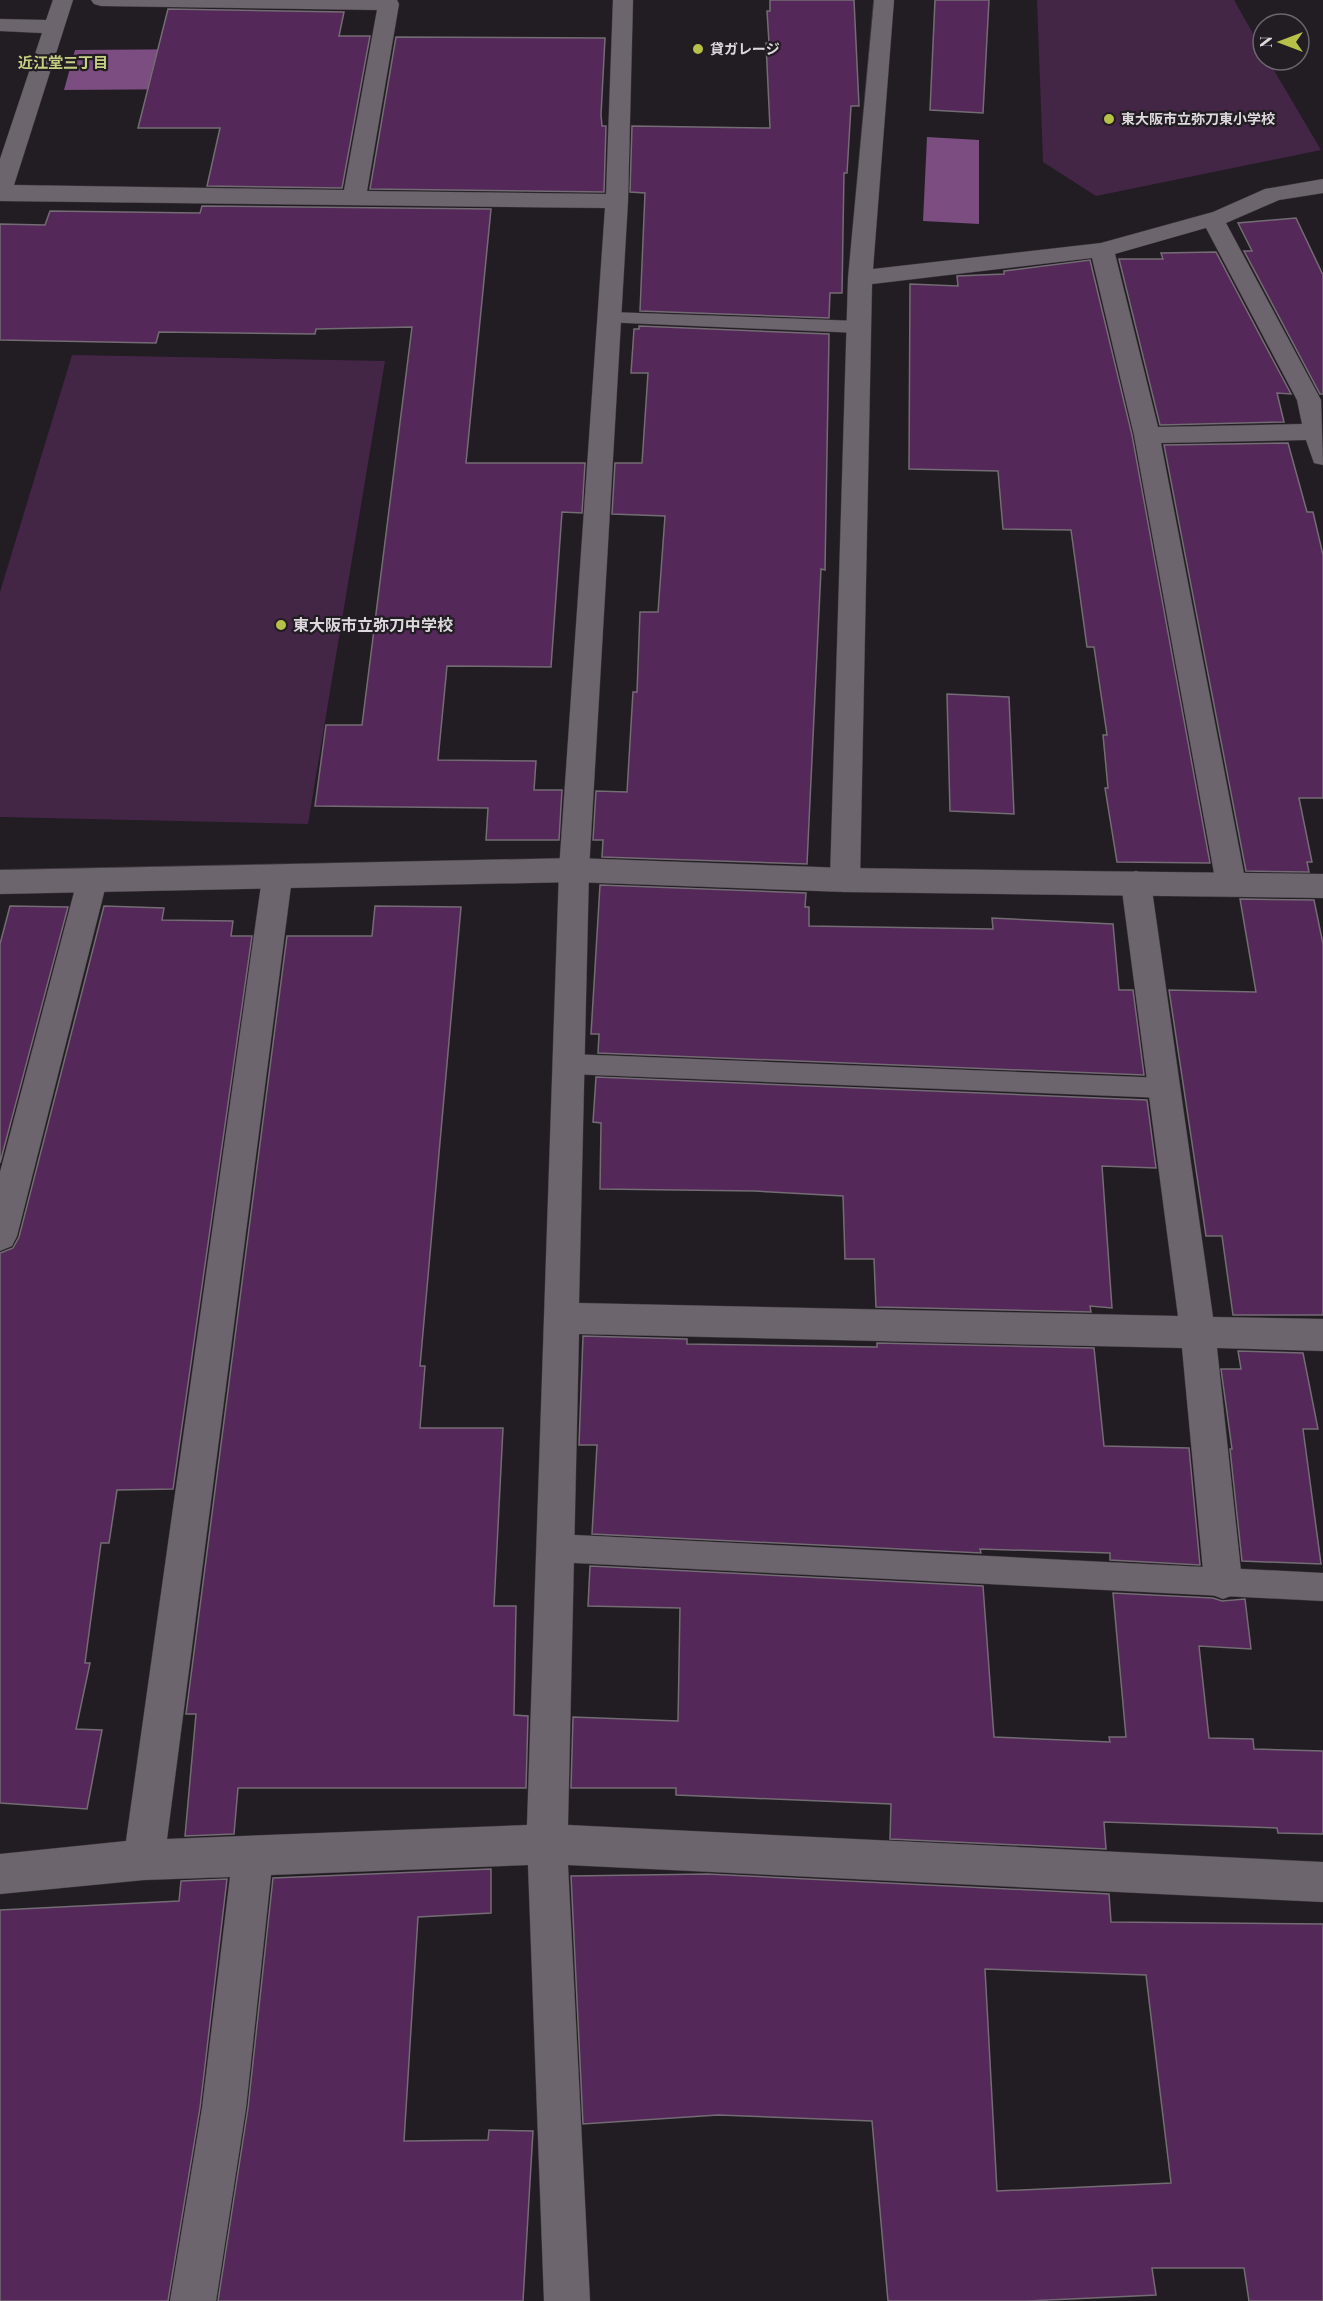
<svg xmlns="http://www.w3.org/2000/svg" width="1323" height="2301" viewBox="0 0 1323 2301" font-family="'Playfair Display','Noto Sans JP',serif">
  <style>
    .green { fill: #432646 }
    .water { fill: #7c4d80 }
    .building { fill: #542858; stroke: #746c74; stroke-width: 1.5; fill-rule: evenodd }
    .lines { fill: none; stroke-linecap: round; stroke-linejoin: round }
    .lane-casing { stroke: #3e383e; stroke-width: 1 }
    .street-casing { stroke: #3e383e; stroke-width: 1 }
    .secondary-casing { stroke: #3e383e; stroke-width: 1 }
    .lane { fill: #6d656d; fill-rule: evenodd }
    .street { fill: #6d656d; fill-rule: evenodd }
    .secondary { fill: #6d656d; fill-rule: evenodd }
    .poi-dot { fill: #b7c148; stroke: #221c23; stroke-width: 2 }
    .labels { text-anchor: middle; stroke-width: 4.5; stroke-linejoin: round; paint-order: stroke }
    .far-poi-label { font-size: 14px; font-weight: bold; fill: #dcd8dc; stroke: #221c23; text-anchor: start }
    .far-neighbourhood-label { font-size: 15px; font-weight: bold; fill: #c6cf82; stroke: #221c23 }
    .poi-label { font-size: 16px; font-weight: bold; fill: #dcd8dc; stroke: #221c23; text-anchor: start }
  </style>
  <rect width="100%" height="100%" fill="#221c23"/>
  <g class="green">
    <polygon points="1037,0 1234,0 1263,51 1263,60 1268,60 1321,150 1096,196 1043,162"/>
    <polygon points="72,355 385,361 308,824 0,817 0,592"/>
  </g>
  <g class="water">
    <polygon points="208,49 200,89 64,90 75,50"/>
    <polygon points="927,137 979,140 979,224 923,221"/>
  </g>
  <g class="building">
    <polygon points="770,0 854,0 859,106 851,106 847,173 844,173 842,293 830,293 829,318 640,311 645,193 630,192 632,126 770,128 766,43 769,43 767,11 770,11"/>
    <polygon points="935,0 989,0 983,113 930,110"/>
    <polygon points="168,9 344,12 339,36 370,36 342,188 207,186 220,128 138,128"/>
    <polygon points="396,37 605,38 601,115 602,126 606,126 604,192 370,189"/>
    <polygon points="202,206 491,209 466,463 585,463 582,513 562,512 551,667 447,666 438,760 536,761 534,790 562,790 559,840 486,840 488,808 315,806 326,725 362,725 412,327 316,329 315,334 159,332 156,343 0,340 0,224 45,225 50,211 200,213"/>
    <polygon points="1296,218 1323,275 1323,394 1320,394 1244,251 1252,251 1238,223"/>
    <polygon points="1216,252 1291,394 1277,393 1284,422 1160,425 1119,259 1163,259 1161,253"/>
    <polygon points="1090,260 1132,435 1210,863 1117,862 1105,788 1108,788 1103,735 1107,735 1094,647 1087,647 1071,530 1003,529 998,471 909,469 910,284 958,286 957,276 1004,274 1004,271"/>
    <polygon points="639,326 829,334 825,570 821,569 807,864 602,857 603,840 593,840 596,791 627,792 633,692 637,692 640,612 658,612 665,516 612,514 615,463 642,463 648,373 631,373 634,329 639,329"/>
    <polygon points="1288,443 1307,512 1313,512 1323,555 1323,798 1299,798 1312,862 1307,862 1309,872 1246,871 1164,445"/>
    <polygon points="947,694 1009,697 1014,814 950,811"/>
    <polygon points="600,885 806,893 805,907 809,907 809,926 993,929 992,918 1113,924 1119,990 1133,990 1144,1075 598,1053 599,1034 591,1034"/>
    <polygon points="1240,899 1314,900 1323,944 1323,1315 1233,1315 1222,1236 1206,1236 1169,990 1256,992"/>
    <polygon points="10,906 68,907 0,1163 0,944"/>
    <polygon points="104,906 164,908 162,920 233,921 231,936 252,936 173,1489 117,1490 109,1543 101,1543 85,1663 90,1663 76,1729 102,1730 87,1809 0,1803 0,1253 13,1248 19,1237"/>
    <polygon points="375,906 461,907 420,1366 425,1366 420,1428 503,1428 494,1606 516,1606 514,1715 528,1716 526,1788 238,1788 234,1834 185,1836 196,1714 186,1714 287,936 372,936"/>
    <polygon points="596,1077 1147,1100 1156,1168 1102,1166 1112,1308 1090,1306 1091,1312 876,1307 874,1259 845,1259 843,1196 755,1191 600,1189 601,1123 593,1122"/>
    <polygon points="583,1336 687,1339 687,1344 877,1347 877,1343 1094,1348 1104,1446 1189,1448 1200,1565 1110,1560 1110,1553 980,1549 981,1553 592,1534 597,1445 579,1445"/>
    <polygon points="1238,1351 1303,1353 1318,1429 1303,1429 1321,1564 1242,1561 1230,1449 1232,1449 1221,1369 1241,1369"/>
    <polygon points="590,1566 983,1586 994,1737 1110,1742 1109,1737 1126,1737 1113,1593 1213,1598 1222,1601 1245,1599 1251,1649 1199,1646 1209,1738 1253,1739 1254,1749 1323,1751 1323,1834 1278,1833 1277,1828 1104,1822 1106,1849 890,1839 891,1804 676,1795 676,1788 571,1788 573,1717 678,1721 680,1608 588,1606"/>
    <polygon points="491,1869 491,1913 418,1917 404,2141 488,2140 489,2130 533,2131 523,2301 218,2301 248,2108 273,1878"/>
    <path d="M707,1874l402,20 2,28 212,2v377h-74l-5,-33h-92l4,27 -129,6h-139l-16,-180 -154,-6 -135,9 -12,-248zM985,1969l161,6 25,208 -174,8z"/>
    <polygon points="227,1879 200,2108 168,2301 0,2301 0,1910 179,1901 181,1881"/>
  </g>
  <g class="lines">
    <defs>
      <g id="lane">
        <polygon points="610,312 859,321 868,327 859,333 603,322 601,318"/>
        <polygon points="569,1054 1164,1078 1173,1081 1176,1088 1173,1095 1164,1098 569,1074 560,1071 557,1064 560,1057"/>
        <polygon points="555,1534 1323,1573 1323,1601 555,1562 545,1558 541,1548 545,1538"/>
      </g>
      <g id="street">
        <polygon points="53,0 73,0 14,185 344,190 377,10 101,6 94,4 91,0 397,0 399,4 367,191 606,194 613,0 633,0 628,201 589,870 579,1303 1178,1316 1121,883 1125,875 1136,871 1147,875 1151,883 1213,1317 1323,1319 1323,1351 1217,1348 1242,1581 1236,1594 1223,1599 1210,1594 1204,1581 1182,1348 579,1334 568,1825 1323,1862 1323,1902 568,1865 590,2301 544,2301 528,1865 271,1875 246,2108 216,2301 170,2301 202,2108 230,1877 144,1880 0,1894 0,1854 126,1841 262,878 266,870 277,866 288,870 292,878 167,1839 527,1825 559,870 605,208 0,201 0,159 42,33 0,31 0,19 46,20"/>
        <path d="M874,0h20l-21,269 228,-26 112,-31 52,-23 58,-10v14l-44,7 -53,23 95,177 2,65 -9,-2 -8,-23 -145,3 85,441 -4,8 -11,4 -11,-4 -4,-8 -82,-449 -42,-177 -220,26 -12,596 -4,8 -11,4 -11,-4 -4,-8 18,-602zM1206,228l91,172 5,24 -144,3 -43,-173z"/>
        <polygon points="92,869 103,873 107,881 17,1236 12,1246 0,1251 0,1172 77,881 81,873"/>
      </g>
      <polygon id="secondary" points="574,858 845,868 1323,874 1323,898 845,892 574,882 0,894 0,870"/>
    </defs>
    <use href="#lane" class="lane-casing"/>
    <use href="#street" class="street-casing"/>
    <use href="#secondary" class="secondary-casing"/>
    <use href="#lane" class="lane"/>
    <use href="#street" class="street"/>
    <use href="#secondary" class="secondary"/>
  </g>
  <g class="poi-dot">
    <circle cx="698" cy="49" r="6"/>
    <circle cx="1109" cy="119" r="6"/>
    <circle cx="281" cy="625" r="6"/>
  </g>
  <g class="labels">
    <g class="far-poi-label">
      <text x="710" y="54">貸ガレージ</text>
      <text x="1121" y="124">東大阪市立弥刀東小学校</text>
    </g>
    <g class="far-neighbourhood-label">
      <text x="63" y="68">近江堂三丁目</text>
    </g>
    <g class="poi-label">
      <text x="293" y="631">東大阪市立弥刀中学校</text>
    </g>
  </g>
  <g transform="translate(1281 42) rotate(270)"><circle r="28" fill="#221c23" stroke="#6c676d" stroke-width="1.5"/>
  <path d="M0-4.5L10 22L0 15L-10 22Z" fill="#b7c148"/>
  <text y="-9" font-size="16" font-weight="bold" text-anchor="middle" fill="#dcd8dc">N</text>
  </g>
</svg>
